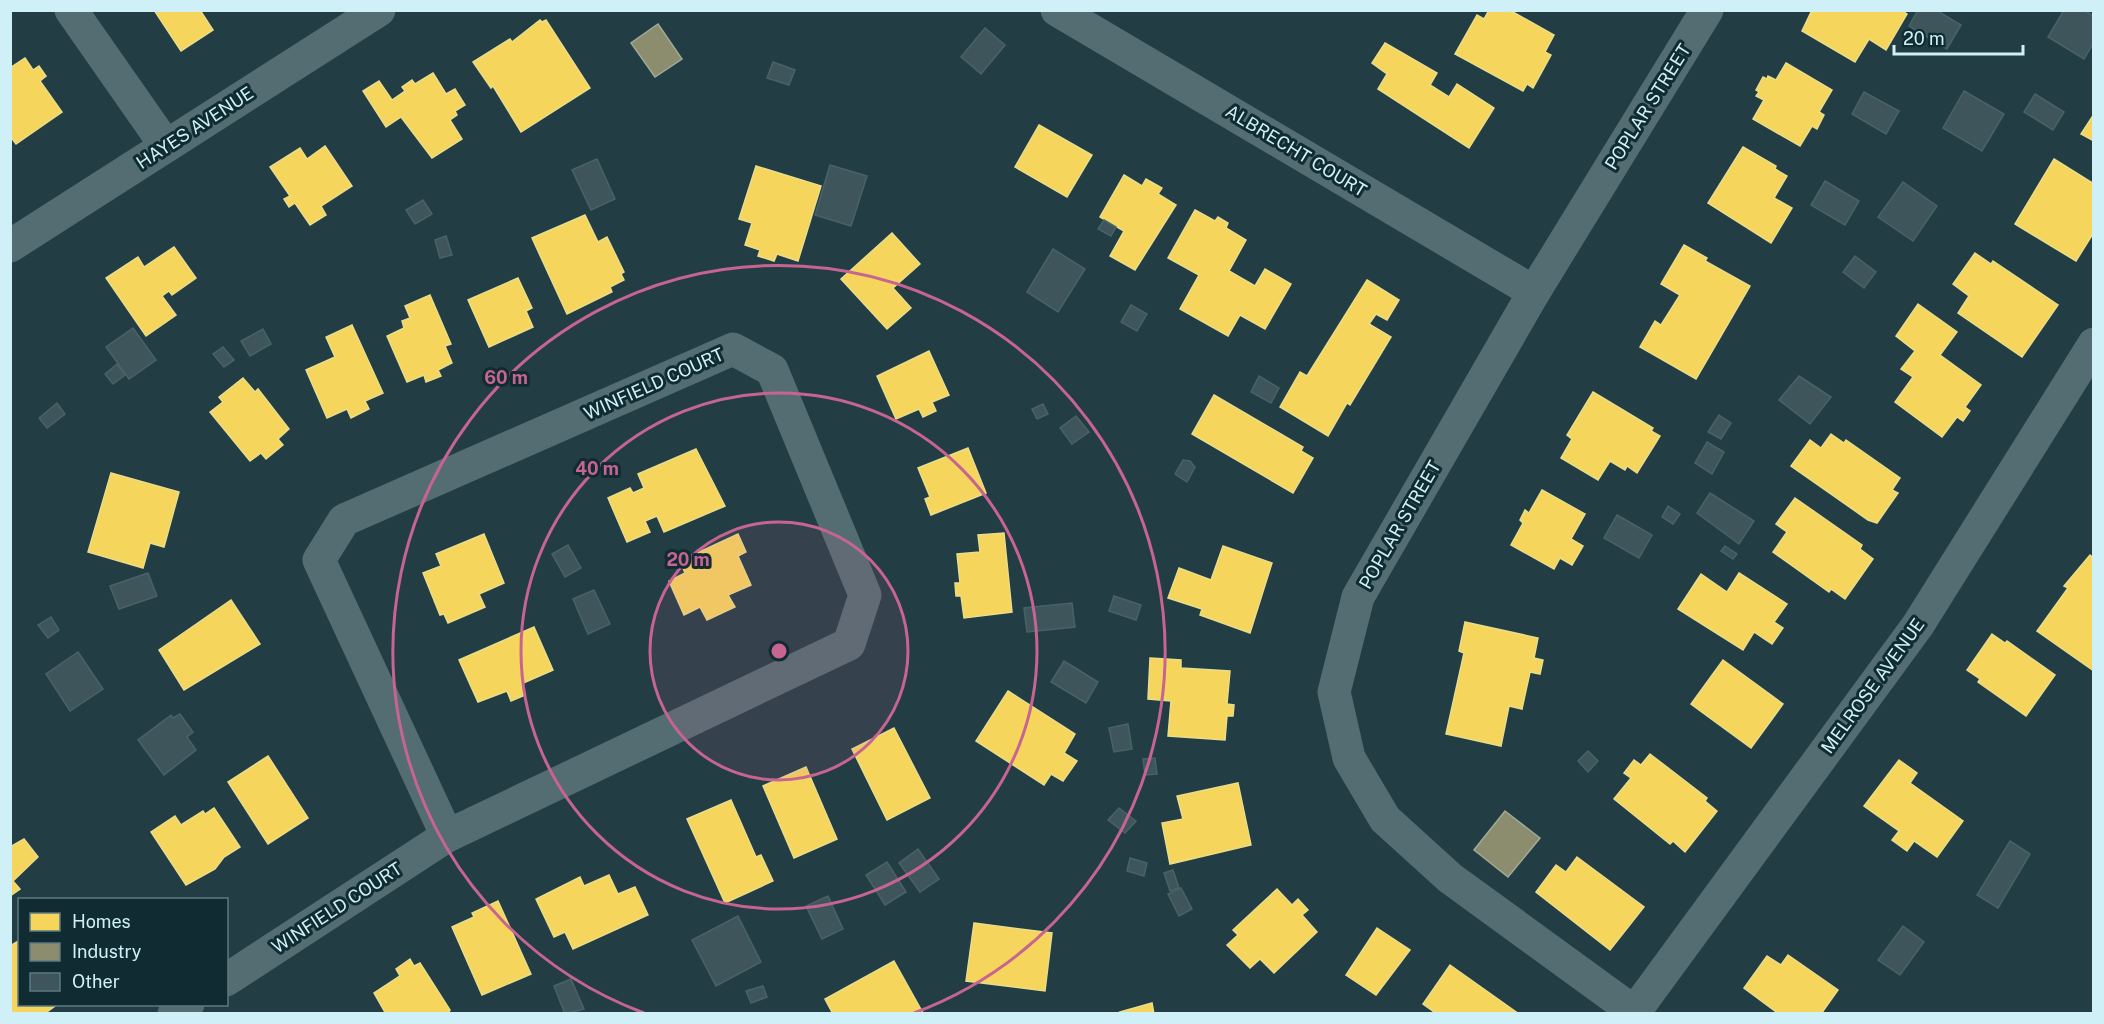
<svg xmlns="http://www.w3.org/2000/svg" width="2104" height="1024" viewBox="0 0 2104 1024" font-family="'Public Sans',sans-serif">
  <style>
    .homes { fill: #f6d55c; stroke: #eadd8a; stroke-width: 1.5 }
    .industry { fill: #8c8c6e; stroke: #a0aa97; stroke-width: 1.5 }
    .building { fill: #3e555c; stroke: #496268; stroke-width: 1.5 }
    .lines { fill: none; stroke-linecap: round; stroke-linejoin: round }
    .street { stroke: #546d72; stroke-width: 33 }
    .ring { fill: none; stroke: #c76492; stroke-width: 3 }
    .labels { text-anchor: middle; stroke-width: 6; stroke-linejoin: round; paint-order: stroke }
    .street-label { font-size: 18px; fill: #cff0f7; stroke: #102c32 }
    .centre { fill: #c76492; stroke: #102c32; stroke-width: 3 }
    .ring-label { font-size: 18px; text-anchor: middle; font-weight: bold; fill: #c76492; stroke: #102c32; stroke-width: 6; stroke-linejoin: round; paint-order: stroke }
  </style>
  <rect width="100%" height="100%" fill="#223e44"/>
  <g class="homes">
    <polygon points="154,10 200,10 213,30 181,51"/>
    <polygon points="1489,10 1513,12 1554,35 1545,52 1551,55 1533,88 1527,84 1523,91 1455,54 1477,15 1484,19"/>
    <polygon points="1812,10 1901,10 1907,14 1886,50 1869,39 1855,62 1802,31"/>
    <polygon points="540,20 542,22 546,20 590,88 521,132 493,86 491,88 473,62 510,39 512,42"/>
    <polygon points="1385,43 1437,73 1430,85 1449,97 1457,84 1494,108 1469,148 1378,89 1387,74 1372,63"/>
    <polygon points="25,58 33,70 39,66 46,76 40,81 62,112 16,144 10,136 10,68"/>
    <polygon points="1786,63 1832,90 1819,112 1824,115 1817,129 1812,126 1800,146 1753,119 1764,100 1756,96 1759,92 1756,90 1763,77 1767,79 1768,76 1776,80"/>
    <polygon points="433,73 446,94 455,89 465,105 455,111 457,115 450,120 462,139 432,158 401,117 386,127 363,91 379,81 392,100 405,91 402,87 412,80 415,84"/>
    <polygon points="2094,114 2094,141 2081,134"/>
    <polygon points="1039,125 1092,155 1067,197 1015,167"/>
    <polygon points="325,146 352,186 321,206 326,215 310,225 295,203 289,207 284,199 290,196 270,167 300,148 307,159"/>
    <polygon points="1743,147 1776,166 1775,169 1787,176 1774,198 1792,208 1771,243 1708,203"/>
    <polygon points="2054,159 2094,184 2094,232 2076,261 2015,224"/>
    <polygon points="756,166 821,186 798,261 777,254 774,261 758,256 760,250 745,245 752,223 739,219"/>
    <polygon points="1124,175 1142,186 1146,179 1162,188 1158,194 1176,205 1135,270 1110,256 1124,231 1100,217"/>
    <polygon points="1195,210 1215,221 1218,217 1228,223 1226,228 1246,240 1229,271 1255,286 1265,269 1291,284 1265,329 1240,315 1228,336 1180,309 1199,275 1168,258"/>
    <polygon points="585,215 598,242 607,237 624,272 621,274 624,280 610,287 612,292 567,314 532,238"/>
    <polygon points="892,233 920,264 893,288 911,308 887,329 841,279"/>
    <polygon points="1684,245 1707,258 1705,261 1750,286 1696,379 1640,347 1655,321 1661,325 1680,295 1661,284"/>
    <polygon points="174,247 196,278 172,295 169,291 162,296 176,315 146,336 106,278 138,257 144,267"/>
    <polygon points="1975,253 1991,264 1993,261 2058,305 2022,357 1958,313 1969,296 1953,284"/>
    <polygon points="518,278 532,308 526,311 533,327 489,347 468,300"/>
    <polygon points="1367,280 1399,300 1387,320 1376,314 1369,324 1391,337 1350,405 1347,403 1328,436 1280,407 1300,372 1307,376"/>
    <polygon points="430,295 451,344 445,346 452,363 438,370 441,376 426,382 424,375 407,382 387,336 404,328 402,321 410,318 405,306"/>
    <polygon points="1918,304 1957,332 1940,355 1981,385 1965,407 1970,411 1963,421 1957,417 1942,437 1895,402 1913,377 1901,369 1915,351 1896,336"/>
    <polygon points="352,325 383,393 365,401 369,409 351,418 347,409 327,418 306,370 335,357 326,337"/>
    <polygon points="929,351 949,395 932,402 936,411 923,417 919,409 896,419 877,376"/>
    <polygon points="243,378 255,392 258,389 289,429 278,439 283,445 266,459 261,453 250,461 210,412 223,402 219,397"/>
    <polygon points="1593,392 1653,428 1651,431 1660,436 1637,473 1627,466 1625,470 1610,461 1598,480 1561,458 1572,439 1567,435"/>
    <polygon points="1214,395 1303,447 1301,451 1313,458 1293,493 1192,434"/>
    <polygon points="1831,434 1844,443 1846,440 1900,478 1892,490 1898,493 1877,523 1868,520 1791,466 1810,440 1821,448"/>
    <polygon points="968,448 986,493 931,515 925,499 930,497 918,468"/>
    <polygon points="696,449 725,506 664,532 657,516 645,521 650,532 627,542 608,498 630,488 633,493 644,488 638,474"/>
    <polygon points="111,473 179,492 164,547 150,543 143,568 88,552"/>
    <polygon points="1542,490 1585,514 1571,539 1583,546 1572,565 1560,558 1554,569 1511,545 1523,523 1520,520 1525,510 1529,513"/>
    <polygon points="1795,498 1862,545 1860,549 1873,559 1845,599 1831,589 1829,592 1773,552 1787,532 1776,524"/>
    <polygon points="1004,533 1012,612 964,618 961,596 956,596 955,583 960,583 957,554 980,552 978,535"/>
    <polygon points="484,534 504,583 479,594 485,607 448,623 444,614 440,615 423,573 441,566 436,554"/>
    <polygon points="738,534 746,552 738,556 751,585 728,595 735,607 707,620 700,607 684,615 669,581 685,573 680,561"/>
    <polygon points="1223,546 1272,563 1250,633 1200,615 1202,609 1168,598 1179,568 1211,580"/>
    <polygon points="2090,555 2094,558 2094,671 2037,631 2068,588 2064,586"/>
    <polygon points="1739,573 1787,604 1774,622 1783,628 1772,644 1754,632 1743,650 1678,609 1701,574 1727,592"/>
    <polygon points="231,600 260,644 184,690 159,650"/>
    <polygon points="1465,622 1538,638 1534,658 1543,660 1540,674 1530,672 1522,709 1509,706 1501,746 1446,734 1464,653 1459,651"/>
    <polygon points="534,627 553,670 521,684 525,695 511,701 507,691 478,702 459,660"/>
    <polygon points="1992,634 2005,643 2007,641 2055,675 2026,716 1978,682 1980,679 1967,670"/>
    <polygon points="1150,658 1181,660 1181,668 1230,671 1227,704 1234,705 1233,716 1227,716 1225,740 1168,736 1171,701 1148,699"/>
    <polygon points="1723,660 1783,704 1751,748 1691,704"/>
    <polygon points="1008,691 1075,734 1064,753 1077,761 1063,781 1051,774 1044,785 976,741"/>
    <polygon points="894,728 930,798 887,820 852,749"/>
    <polygon points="1650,754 1707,798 1705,801 1717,811 1685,852 1673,841 1670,844 1614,799 1631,778 1624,773 1634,760 1641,765"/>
    <polygon points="268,756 308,818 268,844 228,782"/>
    <polygon points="1899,760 1917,773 1910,783 1963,821 1937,857 1914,841 1907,851 1892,840 1899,831 1864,806"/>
    <polygon points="806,767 837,839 794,858 763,786"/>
    <polygon points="1238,783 1251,845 1170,864 1162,823 1183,819 1177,796"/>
    <polygon points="731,800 756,857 761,855 773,881 725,903 687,819"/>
    <polygon points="214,808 240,847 224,857 215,869 186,885 151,832 175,816 181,825 203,811 205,814"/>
    <polygon points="24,839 38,857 13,881 20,889 10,896 10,847"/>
    <polygon points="1577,857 1644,907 1610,950 1536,892 1556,865 1566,872"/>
    <polygon points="609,875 618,894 635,887 648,915 573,949 565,932 554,937 536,899 580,877 584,886"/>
    <polygon points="1277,889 1292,905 1298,899 1308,910 1302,915 1317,932 1274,973 1260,959 1250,968 1227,945 1238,935 1233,930"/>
    <polygon points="498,901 531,974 482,995 452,927 474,917 472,913"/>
    <polygon points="974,923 1052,933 1045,991 966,981"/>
    <polygon points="1377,928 1410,950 1376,995 1346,975"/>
    <polygon points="20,940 20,1004 58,1004 44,1014 10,1012 10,946"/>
    <polygon points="1788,955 1838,990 1821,1014 1779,1014 1744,988 1767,956 1781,965"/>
    <polygon points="410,959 414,966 420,963 450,1010 448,1014 386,1014 374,993 400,976 396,969"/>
    <polygon points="894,961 923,1013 833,1014 825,999"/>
    <polygon points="1450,965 1519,1014 1437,1014 1423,1004"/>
    <polygon points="1152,1003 1154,1014 1116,1014 1120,1012"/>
  </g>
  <g class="industry">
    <polygon points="658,24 682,59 655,77 631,43"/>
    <polygon points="1505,811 1540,838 1508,877 1474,850"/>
  </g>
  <g class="building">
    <polygon points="1918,10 1936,10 1961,25 1947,49 1909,26"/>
    <polygon points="2064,10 2083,10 2094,16 2094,42 2084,59 2048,37"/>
    <polygon points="985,28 1005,45 981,74 961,57"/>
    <polygon points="773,62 795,70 789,85 767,78"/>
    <polygon points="1964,91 2004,114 1982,151 1943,128"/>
    <polygon points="1864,92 1899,111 1886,134 1852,114"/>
    <polygon points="2035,94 2064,112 2053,130 2024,112"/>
    <polygon points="597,159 615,199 591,210 572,170"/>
    <polygon points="830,165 867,176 851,226 815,215"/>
    <polygon points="1825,181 1859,201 1845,225 1811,205"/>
    <polygon points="1903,182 1937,206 1913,241 1878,217"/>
    <polygon points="423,200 432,214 415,224 406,210"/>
    <polygon points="1104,220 1116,227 1111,236 1098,229"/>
    <polygon points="446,236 452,255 440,258 435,240"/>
    <polygon points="1053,249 1085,269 1058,312 1027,292"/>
    <polygon points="1855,256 1876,272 1864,288 1843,272"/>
    <polygon points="1131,305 1147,314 1137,331 1121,322"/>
    <polygon points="133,328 156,360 129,379 106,347"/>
    <polygon points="263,329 271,344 250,356 241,341"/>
    <polygon points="223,347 234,360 224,367 213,354"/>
    <polygon points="117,364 125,375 113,384 105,374"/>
    <polygon points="1259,376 1279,388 1271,403 1251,392"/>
    <polygon points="1799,376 1831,397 1810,424 1779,400"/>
    <polygon points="57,403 65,414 47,428 39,418"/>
    <polygon points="1043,404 1048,414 1037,419 1032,409"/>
    <polygon points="1719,415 1731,423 1721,439 1708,432"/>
    <polygon points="1076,416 1089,432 1072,444 1060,428"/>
    <polygon points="1707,442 1724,452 1712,474 1695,463"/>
    <polygon points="1183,460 1190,461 1195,467 1187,482 1175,474"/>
    <polygon points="1710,493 1754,521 1739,544 1697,513"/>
    <polygon points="1668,506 1680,514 1673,524 1662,517"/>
    <polygon points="1617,515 1652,535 1639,558 1604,538"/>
    <polygon points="568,545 581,568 565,577 552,554"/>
    <polygon points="1725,546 1737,554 1733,559 1721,551"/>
    <polygon points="148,573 157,596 119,609 110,586"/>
    <polygon points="594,590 610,624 588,634 573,599"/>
    <polygon points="1114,596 1141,605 1136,620 1109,611"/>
    <polygon points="1072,603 1075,627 1027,632 1024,608"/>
    <polygon points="51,617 59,630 48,638 38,625"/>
    <polygon points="78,652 103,689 70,711 46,674"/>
    <polygon points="1064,661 1098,682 1086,703 1051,682"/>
    <polygon points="180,714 193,732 187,737 196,750 164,775 138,740 171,715 173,718"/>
    <polygon points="1128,724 1132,749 1114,752 1109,728"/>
    <polygon points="1588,751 1598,761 1588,772 1578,761"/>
    <polygon points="1155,758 1157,774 1145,775 1143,759"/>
    <polygon points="1119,808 1136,821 1125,833 1108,820"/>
    <polygon points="2010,841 2030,854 1998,908 1977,895"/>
    <polygon points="918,849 939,879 920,892 899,863"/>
    <polygon points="1130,858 1147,863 1144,876 1127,871"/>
    <polygon points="887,862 906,892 885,905 866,875"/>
    <polygon points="1173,870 1179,888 1170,891 1164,873"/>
    <polygon points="1181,888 1192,909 1179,916 1168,894"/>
    <polygon points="828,896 843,929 822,939 806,906"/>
    <polygon points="738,916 761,962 716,986 692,940"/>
    <polygon points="1903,926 1924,942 1900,975 1878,960"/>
    <polygon points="571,979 584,1009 565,1014 554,986"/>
    <polygon points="763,986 767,997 751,1003 746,991"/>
  </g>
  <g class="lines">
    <g class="street">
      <polyline points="71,10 166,146"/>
      <polyline points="1057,10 1534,292"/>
      <polyline points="10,246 379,10"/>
      <polygon points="733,349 772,370 865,595 849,644 447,836 319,560 344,520"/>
      <polyline points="226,980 447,836"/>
      <polyline points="174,1014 188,1004"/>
      <polyline points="1633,1014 1918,625 2094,344"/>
      <polyline points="1637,1014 1450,878 1385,819 1349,758 1334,692 1358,597 1534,292 1707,10"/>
    </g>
  </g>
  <circle cx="779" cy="651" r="129" fill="#c76492" fill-opacity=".12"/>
  <g class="ring">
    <circle cx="779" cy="651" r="129"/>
    <circle cx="779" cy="651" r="258"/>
    <path d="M644 1013A386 386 0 1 1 914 1013"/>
  </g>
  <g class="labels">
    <g class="street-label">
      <text transform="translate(1648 107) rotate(-58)" y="6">POPLAR STREET</text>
      <text transform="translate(195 128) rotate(-33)" y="6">HAYES AVENUE</text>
      <text transform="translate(1296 151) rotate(31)" y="6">ALBRECHT COURT</text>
      <text transform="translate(654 384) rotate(-24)" y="6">WINFIELD COURT</text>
      <text transform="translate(1400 525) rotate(-60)" y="6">POPLAR STREET</text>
      <text transform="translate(1873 686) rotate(-54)" y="6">MELROSE AVENUE</text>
      <text transform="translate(337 908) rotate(-33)" y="6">WINFIELD COURT</text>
    </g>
  </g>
  <circle cx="779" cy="651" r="9" class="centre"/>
  <g class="ring-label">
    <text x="506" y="384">60 m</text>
    <text x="597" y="475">40 m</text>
    <text x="688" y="566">20 m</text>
  </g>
  <rect width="2104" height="1024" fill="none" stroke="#cff0f7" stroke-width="24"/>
  <rect x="18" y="898" width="210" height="108" fill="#102c32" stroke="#5c7a81" stroke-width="1.5"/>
  <rect x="30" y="913" width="30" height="18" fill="#f6d55c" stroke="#5c7a81" stroke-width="1.5"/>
  <text x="72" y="928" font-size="18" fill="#cff0f7">Homes</text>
  <rect x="30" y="943" width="30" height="18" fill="#8c8c6e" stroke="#5c7a81" stroke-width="1.5"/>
  <text x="72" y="958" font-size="18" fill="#cff0f7">Industry</text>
  <rect x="30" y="973" width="30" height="18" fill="#3e555c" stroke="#5c7a81" stroke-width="1.5"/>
  <text x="72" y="988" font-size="18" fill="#cff0f7">Other</text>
  <path d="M1894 45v9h129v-9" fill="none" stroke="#cff0f7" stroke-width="3"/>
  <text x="1903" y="45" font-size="18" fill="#cff0f7" stroke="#102c32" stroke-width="4.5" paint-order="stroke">20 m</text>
</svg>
